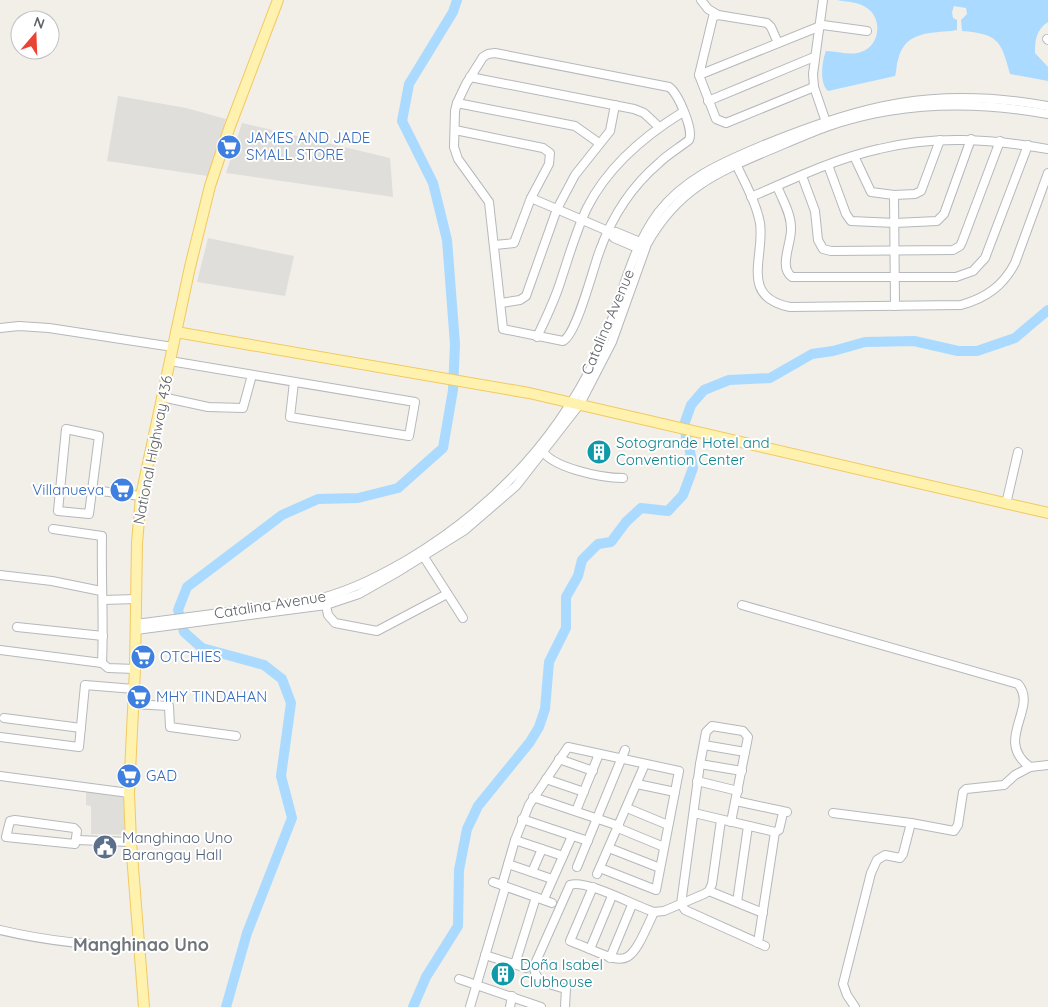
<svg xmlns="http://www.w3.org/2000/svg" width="1048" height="1007" viewBox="0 0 1048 1007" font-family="Quicksand,sans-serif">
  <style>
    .industrial { fill: #e0deda }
    .water { fill: #aadaff }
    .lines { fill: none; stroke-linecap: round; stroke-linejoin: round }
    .river { stroke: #aadaff; stroke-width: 10 }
    .minor-casing { stroke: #b5b8bc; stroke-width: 10 }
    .major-casing { stroke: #f2c960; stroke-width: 12 }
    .minor { stroke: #fff; stroke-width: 8 }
    .major { stroke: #fff2af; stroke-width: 10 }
    .labels { text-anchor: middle; stroke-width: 4; stroke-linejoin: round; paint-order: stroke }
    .shop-label { font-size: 15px; fill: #366cbe; stroke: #fff; text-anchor: start }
    .street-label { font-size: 15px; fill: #5f6368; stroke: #fff }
    .culture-label { font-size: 15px; fill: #0d838f; stroke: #fff; text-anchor: start }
    .service-label { font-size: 15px; fill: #4e5e75; stroke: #fff; text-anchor: start }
    .quarter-label { font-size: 18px; font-weight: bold; fill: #70757a; stroke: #fff }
  </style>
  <rect width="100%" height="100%" fill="#f1efe8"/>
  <g class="industrial">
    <polygon points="118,96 186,108 226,119 208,176 107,161"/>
    <polygon points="242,123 390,158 393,197 226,173"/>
    <polygon points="208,238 294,256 285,296 197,282"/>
    <polygon points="86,790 125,793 127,835 91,834 91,806 86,805"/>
  </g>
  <path class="water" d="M837,0h211v22c-12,8 -13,18 -13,31l13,14v14l-38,-7c-9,-34 -12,-40 -48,-43l-1,-11 6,-6 -1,-6 -12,-2 -2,6 1,6 4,2v10c-24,4 -52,-1 -59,30 -2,5 -1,10 -3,16l-67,15c-9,-8 -6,-30 -2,-40 12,0 24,5 35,1 19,-6 22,-33 6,-44 -8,-6 -20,-6 -30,-8z"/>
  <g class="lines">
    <g class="river">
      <polyline points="226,1007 247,933 292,818 281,776 291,703 282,679 264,665 202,648 184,632 178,610 187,587 282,515 318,499 358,498 398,488 443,448 453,390 455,344 447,240 433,183 402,121 409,84 453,12 457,0"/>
      <polyline points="413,1007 426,977 458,926 459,870 467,829 478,806 530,742 539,727 545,709 549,662 566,628 566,597 578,576 582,560 598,544 611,542 626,522 641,508 668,511 683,495 693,468 689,446 686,438 685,422 691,405 704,390 729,380 770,378 812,354 833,351 865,342 914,341 958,351 977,351 1015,338 1048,310"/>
    </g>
    <defs>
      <g id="minor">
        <polyline points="701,0 708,9 718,15"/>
        <polyline points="823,0 813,74 814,87 827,125"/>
        <polyline points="1047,39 1048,40"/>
        <polyline points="778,43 771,27 767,23 718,15 713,17 699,75 716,119 726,123 814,87"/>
        <path d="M495,53l174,34c9,6 25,43 20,53 -10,8 -21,14 -30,23 -27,23 -47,54 -59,87 -7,18 -23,84 -37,91l-60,-12 -14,-127 -31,-43 -4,-12 1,-36 2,-8 9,-19 17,-27 5,-3z"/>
        <polyline points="699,75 823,25 867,31"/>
        <polyline points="470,77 634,109 644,113 659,127"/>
        <polyline points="708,101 814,57"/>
        <polyline points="457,103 575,126 599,143"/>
        <polyline points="455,130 543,148 550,153 549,164 531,198 514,243 495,245"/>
        <polyline points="854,156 871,192 894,195 915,194 921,191 940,140"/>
        <path d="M735,162c9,19 21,40 25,61 5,34 -21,74 30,84l171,-2c25,-7 42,-19 54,-42l33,-90"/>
        <polyline points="828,165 846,214 851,221 895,223 937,221 944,214 971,139"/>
        <polyline points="802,176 815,211 818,240 823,249 831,251 953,250 960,246 962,242 1000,141"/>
        <path d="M777,186c5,13 14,27 14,42 1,15 -13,39 1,49h164l17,-6 12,-13 43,-113"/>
        <polyline points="894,195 895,306"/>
        <path d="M751,197c42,-18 83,-38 128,-48 56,-14 112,-10 169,0"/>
        <polyline points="531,198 608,231 616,232 645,244"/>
        <polyline points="608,231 614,238 642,250"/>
        <polyline points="501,303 520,300 526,296 557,209 575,175 610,131 615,105"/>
        <polyline points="0,328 19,326 49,328 173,347"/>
        <path d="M537,337c9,-19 18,-37 24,-57 8,-24 15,-49 26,-72 21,-42 57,-72 96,-96"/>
        <polyline points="170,361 415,402 409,436 290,417 294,382"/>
        <polyline points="162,397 208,407 243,408 252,375"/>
        <polygon points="66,429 99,436 89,514 58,511"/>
        <path d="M541,448c8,20 62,30 82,30"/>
        <polyline points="93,490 141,496"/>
        <polyline points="1006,504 1018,452"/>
        <path d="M53,529l49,7c-1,43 2,85 0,127"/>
        <polyline points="422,554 463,618"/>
        <polyline points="0,575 52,581 101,591"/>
        <polyline points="103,600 136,599"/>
        <polyline points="325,600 328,615 335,623 377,631 447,594"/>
        <path d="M742,605l276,79c21,24 -25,56 12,83"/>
        <path d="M136,624l168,-22c38,-7 70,-23 103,-42 82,-49 148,-117 190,-204 23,-46 30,-101 61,-143 26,-34 63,-50 101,-66 103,-43 177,-61 289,-41"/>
        <polyline points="17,627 103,636"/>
        <path d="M136,630l190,-25 33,-11 37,-21 69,-43 51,-44 64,-82 32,-62 35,-98c30,-54 68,-71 123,-94 19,-8 37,-16 56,-23 71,-25 149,-26 222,-13"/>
        <polyline points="0,650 102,663 108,668 135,669"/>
        <polyline points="133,704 169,706 170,727 236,736"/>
        <polyline points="4,718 81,728"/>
        <polyline points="0,737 79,747 85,685 134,689"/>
        <polyline points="704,745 745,752"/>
        <polyline points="559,759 593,771"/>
        <polyline points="700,764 742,771"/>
        <polyline points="0,776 129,793"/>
        <polyline points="546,779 584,792"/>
        <polyline points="697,781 738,791"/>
        <polyline points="637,784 675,792"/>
        <polyline points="533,797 619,826"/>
        <polyline points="736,801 787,812"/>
        <polyline points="627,808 668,825"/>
        <polyline points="576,811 599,754"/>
        <polyline points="694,813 775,832 779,830 783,813"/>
        <polyline points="833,813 911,823"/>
        <polyline points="522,819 588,841"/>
        <polygon points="15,820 74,828 77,831 75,844 6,837 10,821"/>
        <polyline points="731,822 748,737 743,731 712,726 706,732 700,764 681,904 685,910 765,946"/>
        <polyline points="618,828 664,847"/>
        <polyline points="76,840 131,842"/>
        <polyline points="515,840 563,856"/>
        <polyline points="609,848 660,868"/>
        <polyline points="508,864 552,879"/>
        <polyline points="577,867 625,750"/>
        <polyline points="532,872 542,849"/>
        <polyline points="597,874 645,764"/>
        <polyline points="493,882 552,903"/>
        <polyline points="502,885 515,840 529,805 568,747 679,771 656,890 600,868"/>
        <path d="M593,887l-23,54c59,23 56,33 84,-29"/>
        <polyline points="709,891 763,913"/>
        <polyline points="544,899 572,836"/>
        <polyline points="737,902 748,826"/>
        <path d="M0,930c47,11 92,16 140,16"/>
        <polyline points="758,943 775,832"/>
        <polyline points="590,949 612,896"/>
        <polyline points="485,955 526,968"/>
        <polyline points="610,958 632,905"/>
        <polyline points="515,964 536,897"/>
        <polyline points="459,979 541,1007"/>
        <polyline points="470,1007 505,888"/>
        <polyline points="510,1007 512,996"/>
        <path d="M565,1007l1,-18c-14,-5 -32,-5 -32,-23l36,-81c16,-6 65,21 84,27l10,-1 40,-17 5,-3 3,-7 9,-64"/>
        <polyline points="855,1007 847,995 843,984 871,873 877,860 885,855 900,858 903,854 911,823 954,831 958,825 963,792 966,789 1004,785 1015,775 1030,767 1048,765"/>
      </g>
      <g id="major">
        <polyline points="176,332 529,393 1048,513"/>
        <polyline points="144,1007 131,842 129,793 135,669 137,543 141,496 190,267 210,186 229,129 278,0"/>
      </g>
    </defs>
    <use href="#minor" class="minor-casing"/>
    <use href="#major" class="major-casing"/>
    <use href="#minor" class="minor"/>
    <use href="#major" class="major"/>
  </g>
  <defs>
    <symbol id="supermarket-disc" viewBox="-11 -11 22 22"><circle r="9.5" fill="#3f7fe0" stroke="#fff"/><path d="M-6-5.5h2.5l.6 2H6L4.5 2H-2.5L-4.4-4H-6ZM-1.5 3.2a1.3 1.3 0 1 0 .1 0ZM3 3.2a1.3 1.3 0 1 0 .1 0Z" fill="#fff"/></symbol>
    <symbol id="building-disc" viewBox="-11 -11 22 22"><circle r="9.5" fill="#0f9aa8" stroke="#fff"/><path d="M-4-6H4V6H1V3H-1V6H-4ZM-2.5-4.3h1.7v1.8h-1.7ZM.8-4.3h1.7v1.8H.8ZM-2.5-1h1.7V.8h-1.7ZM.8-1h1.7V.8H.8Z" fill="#fff"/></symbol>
    <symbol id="civic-disc" viewBox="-11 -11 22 22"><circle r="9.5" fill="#5c6f8a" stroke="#fff"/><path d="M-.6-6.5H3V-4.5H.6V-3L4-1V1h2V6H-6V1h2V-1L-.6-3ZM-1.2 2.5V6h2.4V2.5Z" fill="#fff"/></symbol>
  </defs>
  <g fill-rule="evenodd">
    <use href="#supermarket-disc" x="215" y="133" width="28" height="28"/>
    <use href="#building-disc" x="585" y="438" width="28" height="28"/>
    <use href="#supermarket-disc" x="108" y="476" width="28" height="28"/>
    <use href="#supermarket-disc" x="129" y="643" width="28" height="28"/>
    <use href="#supermarket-disc" x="125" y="683" width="28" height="28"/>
    <use href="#supermarket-disc" x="115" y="762" width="28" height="28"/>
    <use href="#civic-disc" x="91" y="833" width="28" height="28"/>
    <use href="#building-disc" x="489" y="960" width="28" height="28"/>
  </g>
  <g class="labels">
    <g class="shop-label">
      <text x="246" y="143">JAMES AND JADE<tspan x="246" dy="17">SMALL STORE</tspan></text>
      <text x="104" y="495" text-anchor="end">Villanueva</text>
      <text x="160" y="662">OTCHIES</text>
      <text x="156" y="702">MHY TINDAHAN</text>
      <text x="146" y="781">GAD</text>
    </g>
    <g class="street-label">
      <text transform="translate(608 322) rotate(-67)" y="5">Catalina Avenue</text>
      <text transform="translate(153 450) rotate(-79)" y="5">National Highway 436</text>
      <text transform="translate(270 605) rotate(-9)" y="5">Catalina Avenue</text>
    </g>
    <g class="culture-label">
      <text x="616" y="448">Sotogrande Hotel and<tspan x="616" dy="17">Convention Center</tspan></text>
      <text x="520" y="970">Doña Isabel<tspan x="520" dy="17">Clubhouse</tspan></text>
    </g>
    <g class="service-label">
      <text x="122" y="843">Manghinao Uno<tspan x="122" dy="17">Barangay Hall</tspan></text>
    </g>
    <g class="quarter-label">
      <text x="141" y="951">Manghinao Uno</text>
    </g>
  </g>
  <g transform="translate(35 35) rotate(19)"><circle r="24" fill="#ffffff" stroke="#bfc1c3"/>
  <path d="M0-4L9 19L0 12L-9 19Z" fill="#ea4335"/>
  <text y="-8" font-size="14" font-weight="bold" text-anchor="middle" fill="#5f6368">N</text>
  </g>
</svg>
